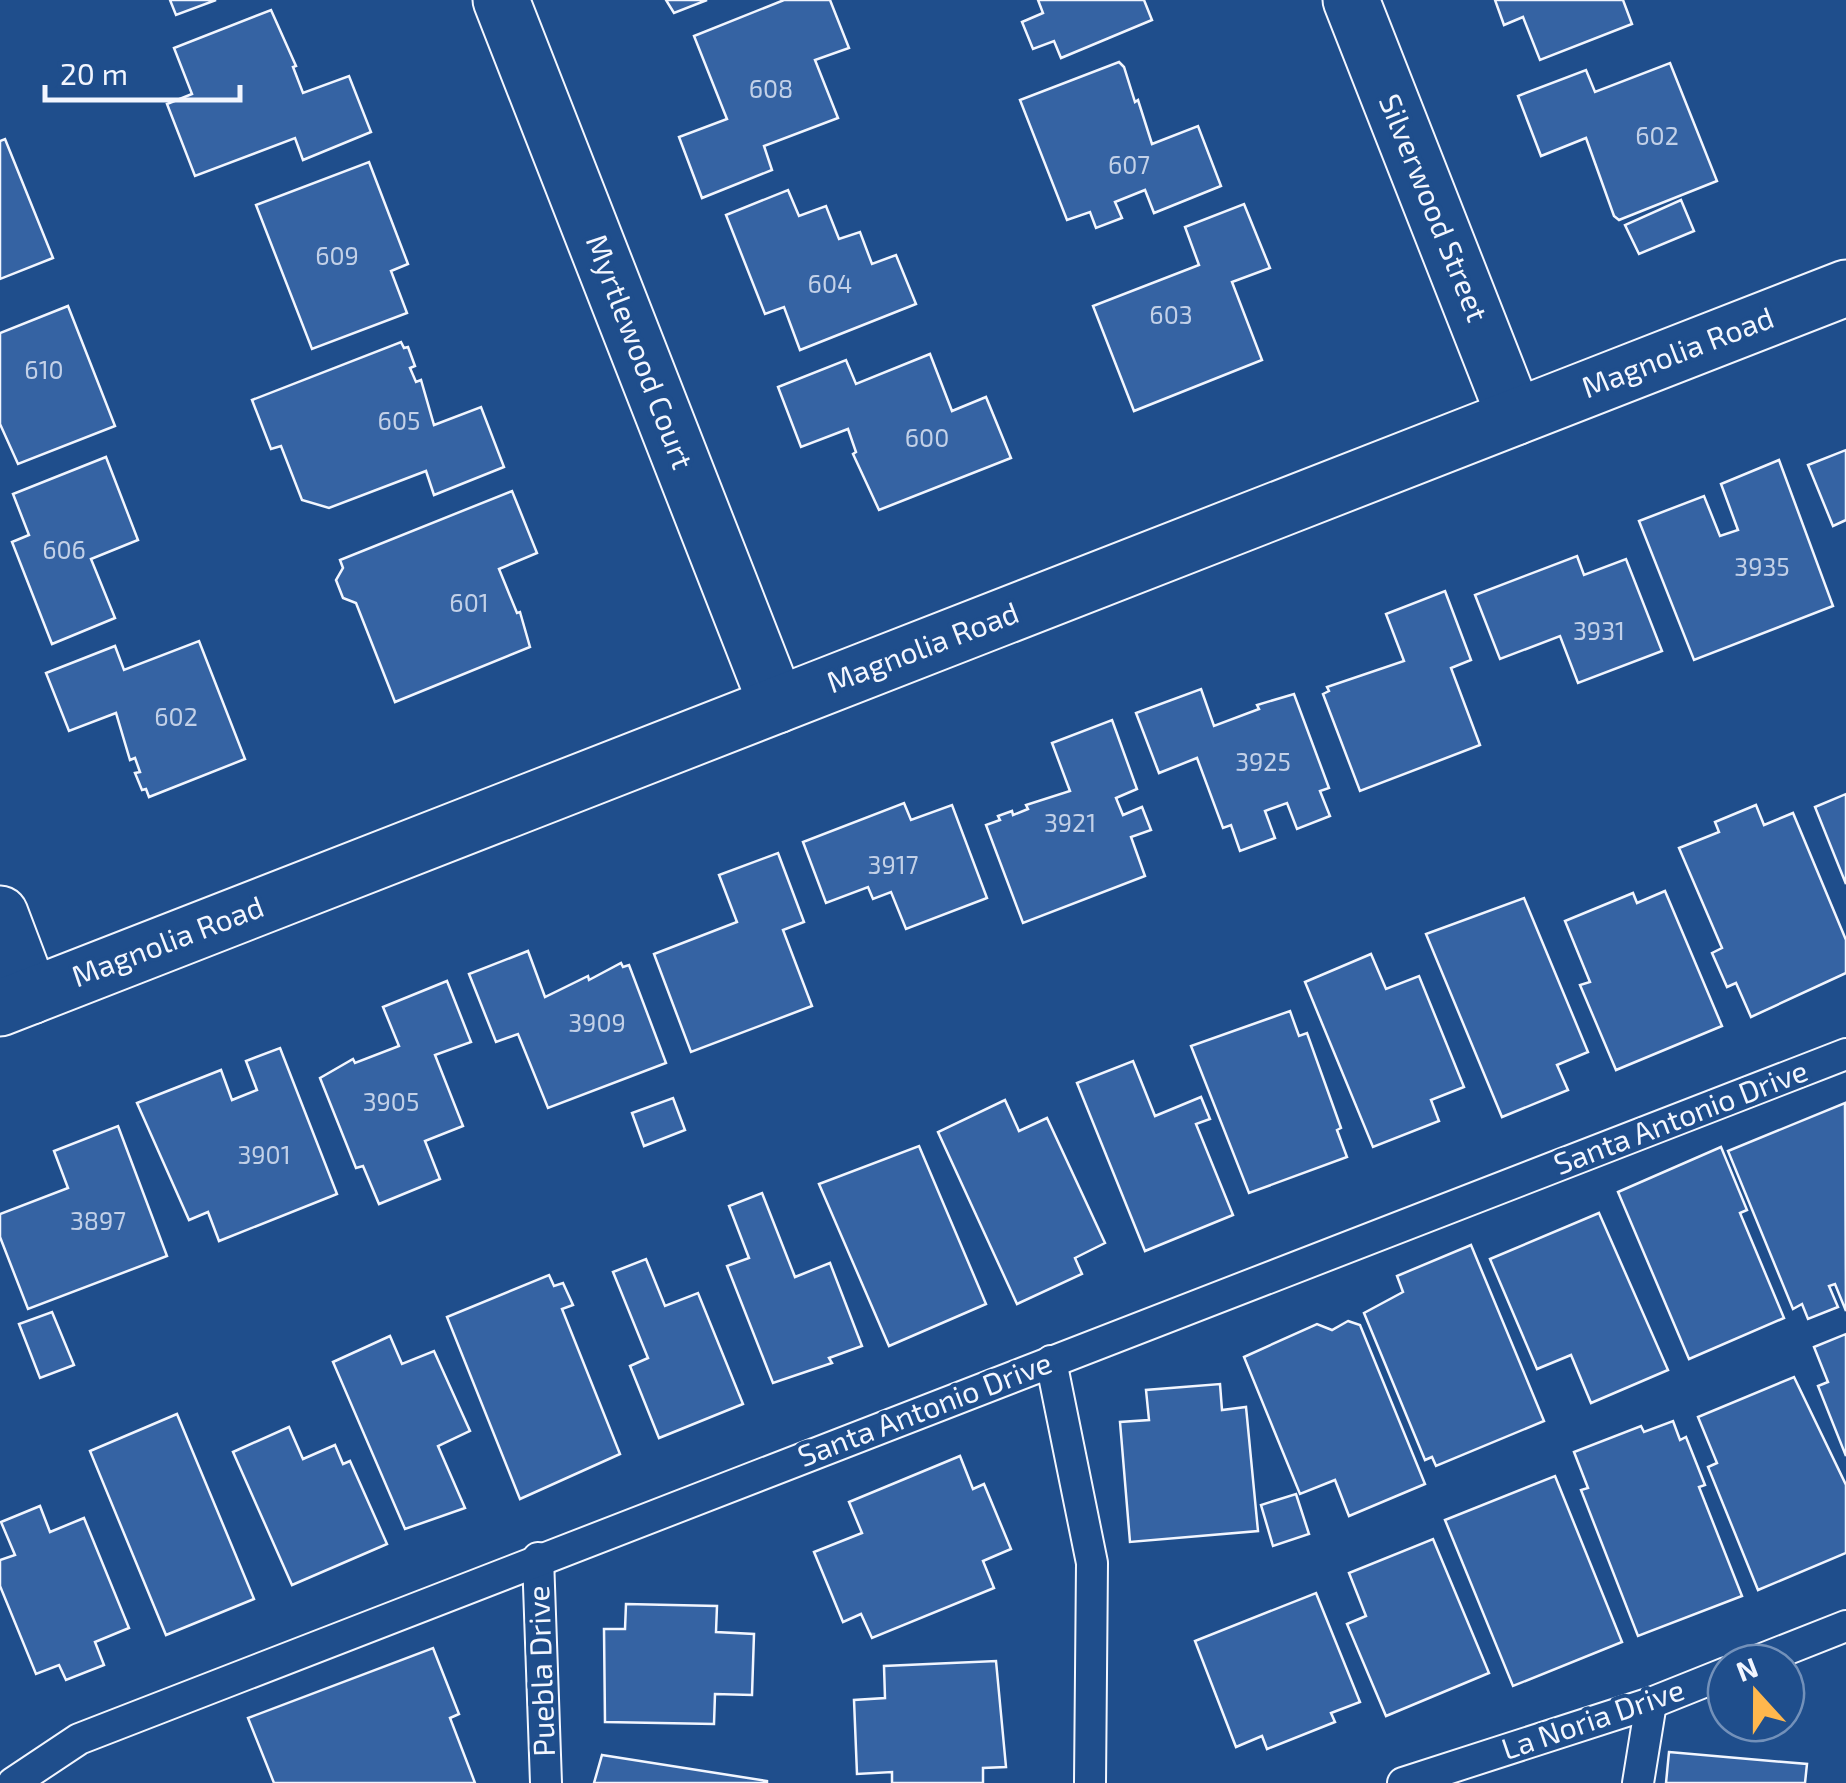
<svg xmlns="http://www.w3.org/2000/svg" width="1846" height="1783" viewBox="0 0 1846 1783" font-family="'Exo 2',sans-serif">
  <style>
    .building { fill: #3563a3; stroke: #f2f6ff; stroke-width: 2.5 }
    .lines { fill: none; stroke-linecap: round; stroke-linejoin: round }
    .service-casing { stroke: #f2f6ff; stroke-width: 34 }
    .minor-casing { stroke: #f2f6ff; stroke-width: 59 }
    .service { stroke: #1f4e8c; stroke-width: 30 }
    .minor { stroke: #1f4e8c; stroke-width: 55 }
    .labels { text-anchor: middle; stroke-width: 8; stroke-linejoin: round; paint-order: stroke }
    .number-label { font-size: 25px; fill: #c3d1e8 }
    .street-label { font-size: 30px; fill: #f2f6ff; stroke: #1f4e8c }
  </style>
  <rect width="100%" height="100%" fill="#1f4e8c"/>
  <g class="building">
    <polygon points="170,0 216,0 176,15"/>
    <polygon points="666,0 707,0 674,13"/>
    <polygon points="784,0 830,0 849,48 815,60 838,118 764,146 772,170 702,198 679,137 727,119 694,36"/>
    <polygon points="1038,0 1144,0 1152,20 1061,58 1054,41 1033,49 1022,22 1043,13"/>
    <polygon points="1495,0 1623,0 1632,24 1540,60 1523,17 1504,25"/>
    <polygon points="271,10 296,66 293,67 303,93 349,76 371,132 303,160 295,138 195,176 167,104 192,94 174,48"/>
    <polygon points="1119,62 1124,67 1135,102 1138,100 1152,144 1198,126 1221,186 1154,213 1145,190 1115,202 1122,218 1096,228 1090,212 1067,220 1020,100"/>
    <polygon points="1670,63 1717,181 1619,220 1614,216 1586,138 1541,156 1518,96 1586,70 1595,92"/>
    <polygon points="5,139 53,258 0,279 0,141"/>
    <polygon points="369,162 408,264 391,271 407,313 312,349 256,205"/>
    <polygon points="788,190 799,216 826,206 839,239 860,232 872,264 896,255 916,304 800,350 784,307 765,314 726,215"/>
    <polygon points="1681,200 1694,231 1639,254 1625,225"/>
    <polygon points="1244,204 1270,268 1232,282 1262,360 1134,411 1093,306 1199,265 1185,227"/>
    <polygon points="68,306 115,426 18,464 0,424 0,333"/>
    <polygon points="401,342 404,348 408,347 415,366 410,368 416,382 421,380 434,425 481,407 504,467 434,495 426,471 329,508 302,500 281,446 271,449 252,400"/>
    <polygon points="930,354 952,411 986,397 1011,458 879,510 853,454 856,452 848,429 801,447 778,387 846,360 856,384"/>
    <polygon points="1846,450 1846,520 1833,526 1808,465"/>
    <polygon points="106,457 138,540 91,559 115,618 52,644 12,542 29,535 13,494"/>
    <polygon points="1779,460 1833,606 1694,660 1639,521 1704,496 1720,536 1738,530 1721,484"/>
    <polygon points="512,491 537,553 499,569 517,613 520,612 530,647 395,702 356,603 343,598 336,580 343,568 340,560"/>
    <polygon points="1577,556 1584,575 1626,559 1662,651 1578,683 1560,636 1500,659 1475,595"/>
    <polygon points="1445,591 1471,660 1451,668 1480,745 1360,791 1323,694 1329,691 1327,687 1404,661 1386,614"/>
    <polygon points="199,641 245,759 149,797 146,789 142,790 135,773 140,772 135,758 130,760 116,713 69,731 46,673 115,646 124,670"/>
    <polygon points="1201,689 1214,726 1259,709 1257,705 1294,694 1329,788 1320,791 1330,816 1297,829 1287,803 1265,811 1275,838 1240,851 1231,825 1223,828 1197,758 1159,773 1136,713"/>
    <polygon points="1112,720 1137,789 1116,798 1123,815 1142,807 1151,830 1131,837 1145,876 1023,923 986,825 1000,820 998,816 1012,811 1013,815 1028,809 1026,805 1070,791 1052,743"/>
    <polygon points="1846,794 1846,884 1815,807"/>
    <polygon points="904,803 911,820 952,805 987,898 906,929 891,892 873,899 868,887 826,903 803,842"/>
    <polygon points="1756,805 1764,825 1793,813 1846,940 1846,973 1751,1017 1736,983 1727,987 1712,953 1722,948 1679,848 1719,832 1715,822"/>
    <polygon points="778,853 804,922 783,930 812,1006 691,1052 654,954 737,922 719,875"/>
    <polygon points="1665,891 1722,1026 1616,1070 1580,985 1590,982 1565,921 1633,893 1637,903"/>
    <polygon points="1524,898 1588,1052 1557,1065 1568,1090 1502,1117 1426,934"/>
    <polygon points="528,951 545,997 588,976 589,980 621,963 623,967 629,965 666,1063 548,1108 518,1034 496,1042 469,974"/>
    <polygon points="1371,954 1386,989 1419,976 1464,1087 1431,1100 1439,1121 1373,1147 1305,982"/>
    <polygon points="447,981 471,1042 435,1055 463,1126 425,1141 440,1179 379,1204 363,1166 356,1168 320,1078 353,1059 355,1063 399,1046 383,1007"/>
    <polygon points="1290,1011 1299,1036 1307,1033 1341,1128 1337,1130 1347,1157 1249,1193 1191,1046"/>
    <polygon points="280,1048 337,1194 219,1241 208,1212 189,1220 137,1103 221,1070 232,1100 257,1090 246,1061"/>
    <polygon points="1133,1061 1155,1116 1201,1097 1210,1119 1196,1124 1233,1215 1145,1251 1077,1083"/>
    <polygon points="673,1098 685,1130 644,1146 632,1113"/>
    <polygon points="1005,1100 1019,1131 1047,1118 1105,1243 1075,1258 1082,1274 1017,1304 938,1132"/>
    <polygon points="1845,1103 1846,1311 1835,1284 1829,1286 1838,1307 1808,1319 1802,1304 1793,1309 1728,1151"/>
    <polygon points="118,1126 167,1256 28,1309 0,1237 0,1214 68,1188 54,1151"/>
    <polygon points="919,1146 986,1304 889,1346 819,1184"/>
    <polygon points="1721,1147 1747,1210 1740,1213 1784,1318 1689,1359 1618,1192"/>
    <polygon points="762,1193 795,1277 830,1263 862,1346 829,1358 832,1363 773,1383 727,1266 749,1258 729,1206"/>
    <polygon points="1599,1213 1668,1370 1591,1403 1571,1355 1537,1369 1490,1259"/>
    <polygon points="1471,1245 1544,1421 1436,1466 1432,1457 1425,1460 1364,1313 1403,1292 1397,1276"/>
    <polygon points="646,1259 665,1306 698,1293 743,1404 659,1438 630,1366 648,1358 613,1272"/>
    <polygon points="549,1275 554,1286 563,1283 573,1305 562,1309 620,1454 520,1499 447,1317"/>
    <polygon points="52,1312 74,1365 40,1378 19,1324"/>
    <polygon points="1348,1321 1360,1325 1425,1484 1349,1516 1335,1480 1300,1494 1244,1357 1317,1324 1332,1330"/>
    <polygon points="1846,1334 1846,1456 1818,1386 1828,1382 1814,1347"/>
    <polygon points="390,1336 402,1364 434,1351 470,1431 438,1446 465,1508 405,1529 333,1362"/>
    <polygon points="1794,1377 1846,1485 1846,1553 1758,1590 1708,1467 1717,1463 1698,1417"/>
    <polygon points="1220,1384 1222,1410 1246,1407 1258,1531 1130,1542 1120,1422 1149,1420 1146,1390"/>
    <polygon points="177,1414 254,1599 166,1635 90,1451"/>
    <polygon points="1673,1421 1680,1440 1686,1437 1705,1485 1699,1487 1742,1596 1638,1636 1581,1490 1588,1488 1574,1452 1641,1426 1644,1432"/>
    <polygon points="289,1427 303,1459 335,1445 343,1464 350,1461 387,1544 292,1585 233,1452"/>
    <polygon points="960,1456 973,1489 984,1484 1011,1549 983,1561 994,1588 872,1638 861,1614 843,1622 814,1552 862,1533 849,1502"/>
    <polygon points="1555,1476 1622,1642 1513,1686 1445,1520"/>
    <polygon points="1296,1494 1309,1534 1273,1546 1261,1505"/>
    <polygon points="40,1506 50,1532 84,1518 129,1628 95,1642 104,1665 66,1680 59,1665 36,1674 0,1586 0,1560 15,1555 1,1522"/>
    <polygon points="1433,1539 1489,1673 1386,1716 1347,1624 1366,1616 1349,1573"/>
    <polygon points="1316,1593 1360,1702 1331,1713 1335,1722 1267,1749 1262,1736 1236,1747 1195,1641"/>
    <polygon points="626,1604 717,1606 716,1632 754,1634 752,1695 715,1694 714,1724 605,1722 604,1629 625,1629"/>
    <polygon points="433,1648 459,1714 450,1718 475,1783 274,1783 248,1718"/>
    <polygon points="996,1661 1006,1767 983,1768 983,1783 892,1783 892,1772 857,1774 854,1700 885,1698 884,1666"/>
    <polygon points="1669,1752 1807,1764 1805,1783 1666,1783"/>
    <polygon points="602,1755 767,1781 767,1783 594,1783"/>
  </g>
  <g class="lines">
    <defs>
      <g id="service">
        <polyline points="1051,1361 1092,1563 1090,1783"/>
        <polyline points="538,1558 546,1783"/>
        <polyline points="1752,1663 1846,1626"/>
        <polyline points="13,1783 79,1739 1846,1054"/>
        <polyline points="1403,1783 1651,1703 1726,1673"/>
        <polyline points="1638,1783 1651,1703"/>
      </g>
      <g id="minor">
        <polyline points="501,0 777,705"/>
        <polyline points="1351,0 1515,417"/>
        <polyline points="0,914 31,996"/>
        <polyline points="0,1008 1846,288"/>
      </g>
    </defs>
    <use href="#service" class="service-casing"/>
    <use href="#minor" class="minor-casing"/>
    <use href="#service" class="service"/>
    <use href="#minor" class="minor"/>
  </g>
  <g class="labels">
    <g class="number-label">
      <text x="771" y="98">608</text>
      <text x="1657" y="145">602</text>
      <text x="1129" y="174">607</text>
      <text x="337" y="265">609</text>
      <text x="830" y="293">604</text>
      <text x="1171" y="324">603</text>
      <text x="44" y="379">610</text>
      <text x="399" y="430">605</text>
      <text x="927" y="447">600</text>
      <text x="64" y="559">606</text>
      <text x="1762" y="576">3935</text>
      <text x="469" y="612">601</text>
      <text x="1599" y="640">3931</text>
      <text x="176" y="726">602</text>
      <text x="1263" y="771">3925</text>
      <text x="1070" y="832">3921</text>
      <text x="893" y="874">3917</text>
      <text x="597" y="1032">3909</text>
      <text x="391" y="1111">3905</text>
      <text x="264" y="1164">3901</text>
      <text x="98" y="1230">3897</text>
    </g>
    <g class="street-label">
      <text transform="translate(1433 208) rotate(68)" y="10">Silverwood Street</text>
      <text transform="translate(639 352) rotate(69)" y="10">Myrtlewood Court</text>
      <text transform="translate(1678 353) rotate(-21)" y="10">Magnolia Road</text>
      <text transform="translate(923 648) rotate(-21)" y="10">Magnolia Road</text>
      <text transform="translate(168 942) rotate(-21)" y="10">Magnolia Road</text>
      <text transform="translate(1681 1118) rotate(-21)" y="10">Santa Antonio Drive</text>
      <text transform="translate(925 1410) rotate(-21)" y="10">Santa Antonio Drive</text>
      <text transform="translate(542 1671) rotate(-92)" y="10">Puebla Drive</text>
      <text transform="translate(1593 1720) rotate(-19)" y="10">La Noria Drive</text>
    </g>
  </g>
  <g transform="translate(1756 1693) rotate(339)"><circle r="48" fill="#1f4e8c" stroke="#7391ba" stroke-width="2.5"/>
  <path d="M0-8L18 38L0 25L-18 38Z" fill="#ffb74d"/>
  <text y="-15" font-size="28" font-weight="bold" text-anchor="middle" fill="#f2f6ff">N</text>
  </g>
  <path d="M45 85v15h195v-15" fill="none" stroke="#f2f6ff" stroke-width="5"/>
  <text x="60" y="85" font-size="30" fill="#f2f6ff" stroke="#1f4e8c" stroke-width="8" paint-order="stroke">20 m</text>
</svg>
